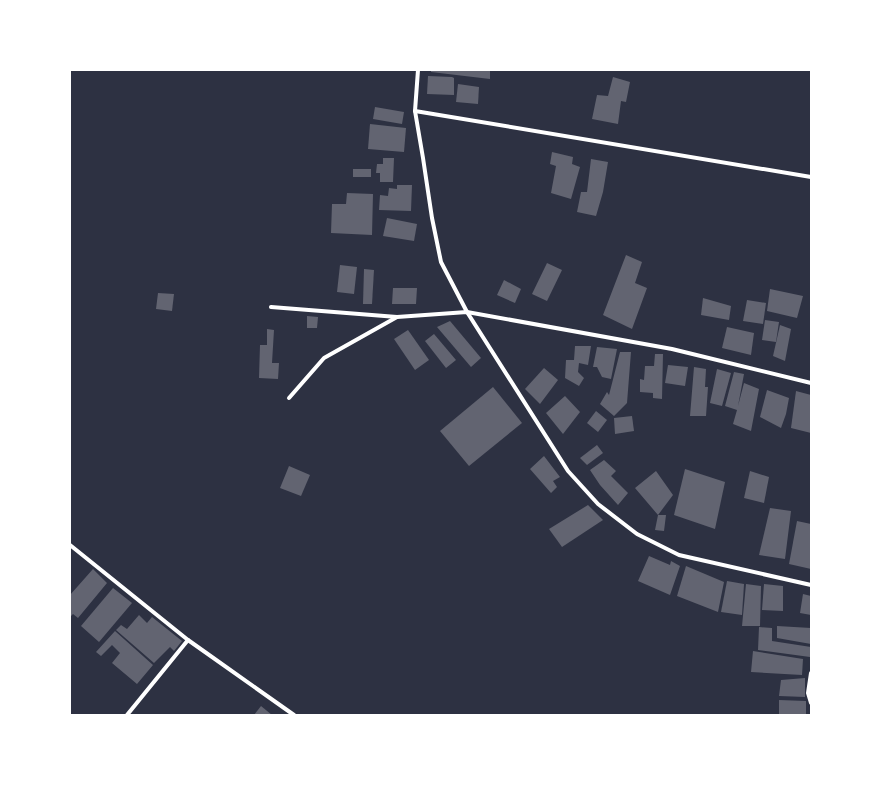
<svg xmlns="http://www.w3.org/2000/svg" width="881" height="785" viewBox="0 0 881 785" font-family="Lato,sans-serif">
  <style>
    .building { fill: #626471 }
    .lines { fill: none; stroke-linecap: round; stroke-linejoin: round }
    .minor { stroke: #fff; stroke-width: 4 }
  </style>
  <rect width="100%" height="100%" fill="#2d3142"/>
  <g class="building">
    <polygon points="431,70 479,70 490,71 490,79 431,72"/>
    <polygon points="428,76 452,77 454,78 454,95 427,94"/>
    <polygon points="613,77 630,82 626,102 621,101 618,124 592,119 597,95 608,96"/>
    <polygon points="458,84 479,87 478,104 456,102"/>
    <polygon points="375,107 404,112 402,124 373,119"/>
    <polygon points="370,124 406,128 404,152 368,149"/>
    <polygon points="552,152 573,157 572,164 580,167 571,199 551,193 556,166 550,164"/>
    <polygon points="383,158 394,158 393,182 380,182 380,173 376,173 377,164 383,164"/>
    <polygon points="591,159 608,162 603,192 596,216 577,212 581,192 587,192"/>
    <rect x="353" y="169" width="18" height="8"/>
    <polygon points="397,185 412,185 411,211 379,210 380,195 388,196 389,188 397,189"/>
    <polygon points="347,193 373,194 372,235 331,233 332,204 346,204"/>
    <polygon points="387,218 417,224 414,241 383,236"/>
    <polygon points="626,255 642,262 635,283 647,288 632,329 603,315"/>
    <polygon points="547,263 562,270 547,301 532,294"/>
    <polygon points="340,265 357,267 354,294 337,292"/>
    <polygon points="364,269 374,270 372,304 363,304"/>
    <polygon points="504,280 521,289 515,303 497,295"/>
    <polygon points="393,288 417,288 416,304 392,304"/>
    <polygon points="770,289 803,296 797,318 767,311"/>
    <polygon points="158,293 174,294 172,311 156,309"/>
    <polygon points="703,298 731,306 729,320 701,315"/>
    <polygon points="747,300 766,303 763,324 743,321"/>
    <polygon points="307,316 318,317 317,328 307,328"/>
    <polygon points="765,320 779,322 776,342 762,340"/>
    <polygon points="450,321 481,358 471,367 437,327"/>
    <polygon points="780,325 791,329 785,361 773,356"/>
    <polygon points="727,327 754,333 751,355 722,348"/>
    <polygon points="267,329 274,330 272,363 279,363 278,379 259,378 260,345 267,345"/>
    <polygon points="408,330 429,360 415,370 394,339"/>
    <polygon points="434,334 456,360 446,368 425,341"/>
    <polygon points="575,346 591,346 588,365 579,363 578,372 584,378 579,386 565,378 566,360 574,360"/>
    <polygon points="597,347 617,349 611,379 602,377 597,367 593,367"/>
    <polygon points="620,352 631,352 627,403 614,416 600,404 607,392 609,395"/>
    <polygon points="655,354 663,354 662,399 653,398 653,393 640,392 640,379 644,380 645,366 654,366"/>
    <polygon points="668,365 688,367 685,386 665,383"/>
    <polygon points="694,367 706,369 705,387 708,387 706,416 690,416"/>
    <polygon points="544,368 558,380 540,404 525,389"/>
    <polygon points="717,369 731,373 722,406 710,403"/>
    <polygon points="734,372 744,374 738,406 744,383 759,389 751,431 733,424 737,410 725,406"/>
    <polygon points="493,387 522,423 469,466 440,431"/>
    <polygon points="767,390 789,398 786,414 781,428 760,417"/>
    <polygon points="796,391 811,395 811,433 791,428"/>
    <polygon points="565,396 580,412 563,434 546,413"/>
    <polygon points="596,411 607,420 598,432 587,423"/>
    <polygon points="632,416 634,431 615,434 614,418"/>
    <polygon points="597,445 603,453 587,465 580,458"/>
    <polygon points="544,456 560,477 553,481 557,487 551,493 530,469"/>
    <polygon points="604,460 616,471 611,476 628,493 618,505 600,485 590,470"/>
    <polygon points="289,466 310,475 301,496 280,488"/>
    <polygon points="685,469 725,482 715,529 674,515"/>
    <polygon points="656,471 673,495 658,515 666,515 664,531 655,530 658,515 635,488"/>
    <polygon points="750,471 769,477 764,503 744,498"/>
    <polygon points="588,505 603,520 562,547 549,529"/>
    <polygon points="770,508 791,511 785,559 759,555"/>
    <polygon points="797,521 811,524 811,569 789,564"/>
    <polygon points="649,556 670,565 671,561 680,566 670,595 638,581"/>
    <polygon points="686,566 724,582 718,612 677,596"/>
    <polygon points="93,569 107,583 78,618 73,614 70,617 70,595"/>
    <polygon points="727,581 744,584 742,615 721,612"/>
    <polygon points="746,584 761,586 760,626 742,626"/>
    <polygon points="764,584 783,586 783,611 762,610"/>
    <polygon points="113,588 132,603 99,642 81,626"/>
    <polygon points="803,594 811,596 811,615 800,613"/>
    <polygon points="139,615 147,623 152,617 182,641 174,651 170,647 154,663 116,630 121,625 127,629"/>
    <polygon points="777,626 811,628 811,644 777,638"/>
    <polygon points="759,627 772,628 772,641 811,647 810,657 758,650"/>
    <polygon points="115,631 153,665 137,684 112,663 120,653 112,645 101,656 96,652"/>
    <polygon points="753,651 803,659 802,675 751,672"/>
    <polygon points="805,678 805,697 779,696 781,680"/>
    <polygon points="779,700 806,701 806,715 779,715"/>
    <polygon points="261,706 272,715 254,715"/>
  </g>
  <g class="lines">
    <g class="minor">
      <polyline points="418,70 415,111 423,158 432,218 441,262 467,312 568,471 598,504 637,534 679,555 811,585"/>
      <polyline points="415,111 811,177"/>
      <polyline points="271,307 397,317 467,312 672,349 811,383"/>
      <polyline points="289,398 324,358 397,317"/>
      <polyline points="70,545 188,640 294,715"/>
      <polyline points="811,673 808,693 811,703"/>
      <polyline points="127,715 188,640"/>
    </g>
  </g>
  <rect width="881" height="785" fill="none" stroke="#ffffff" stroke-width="142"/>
</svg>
